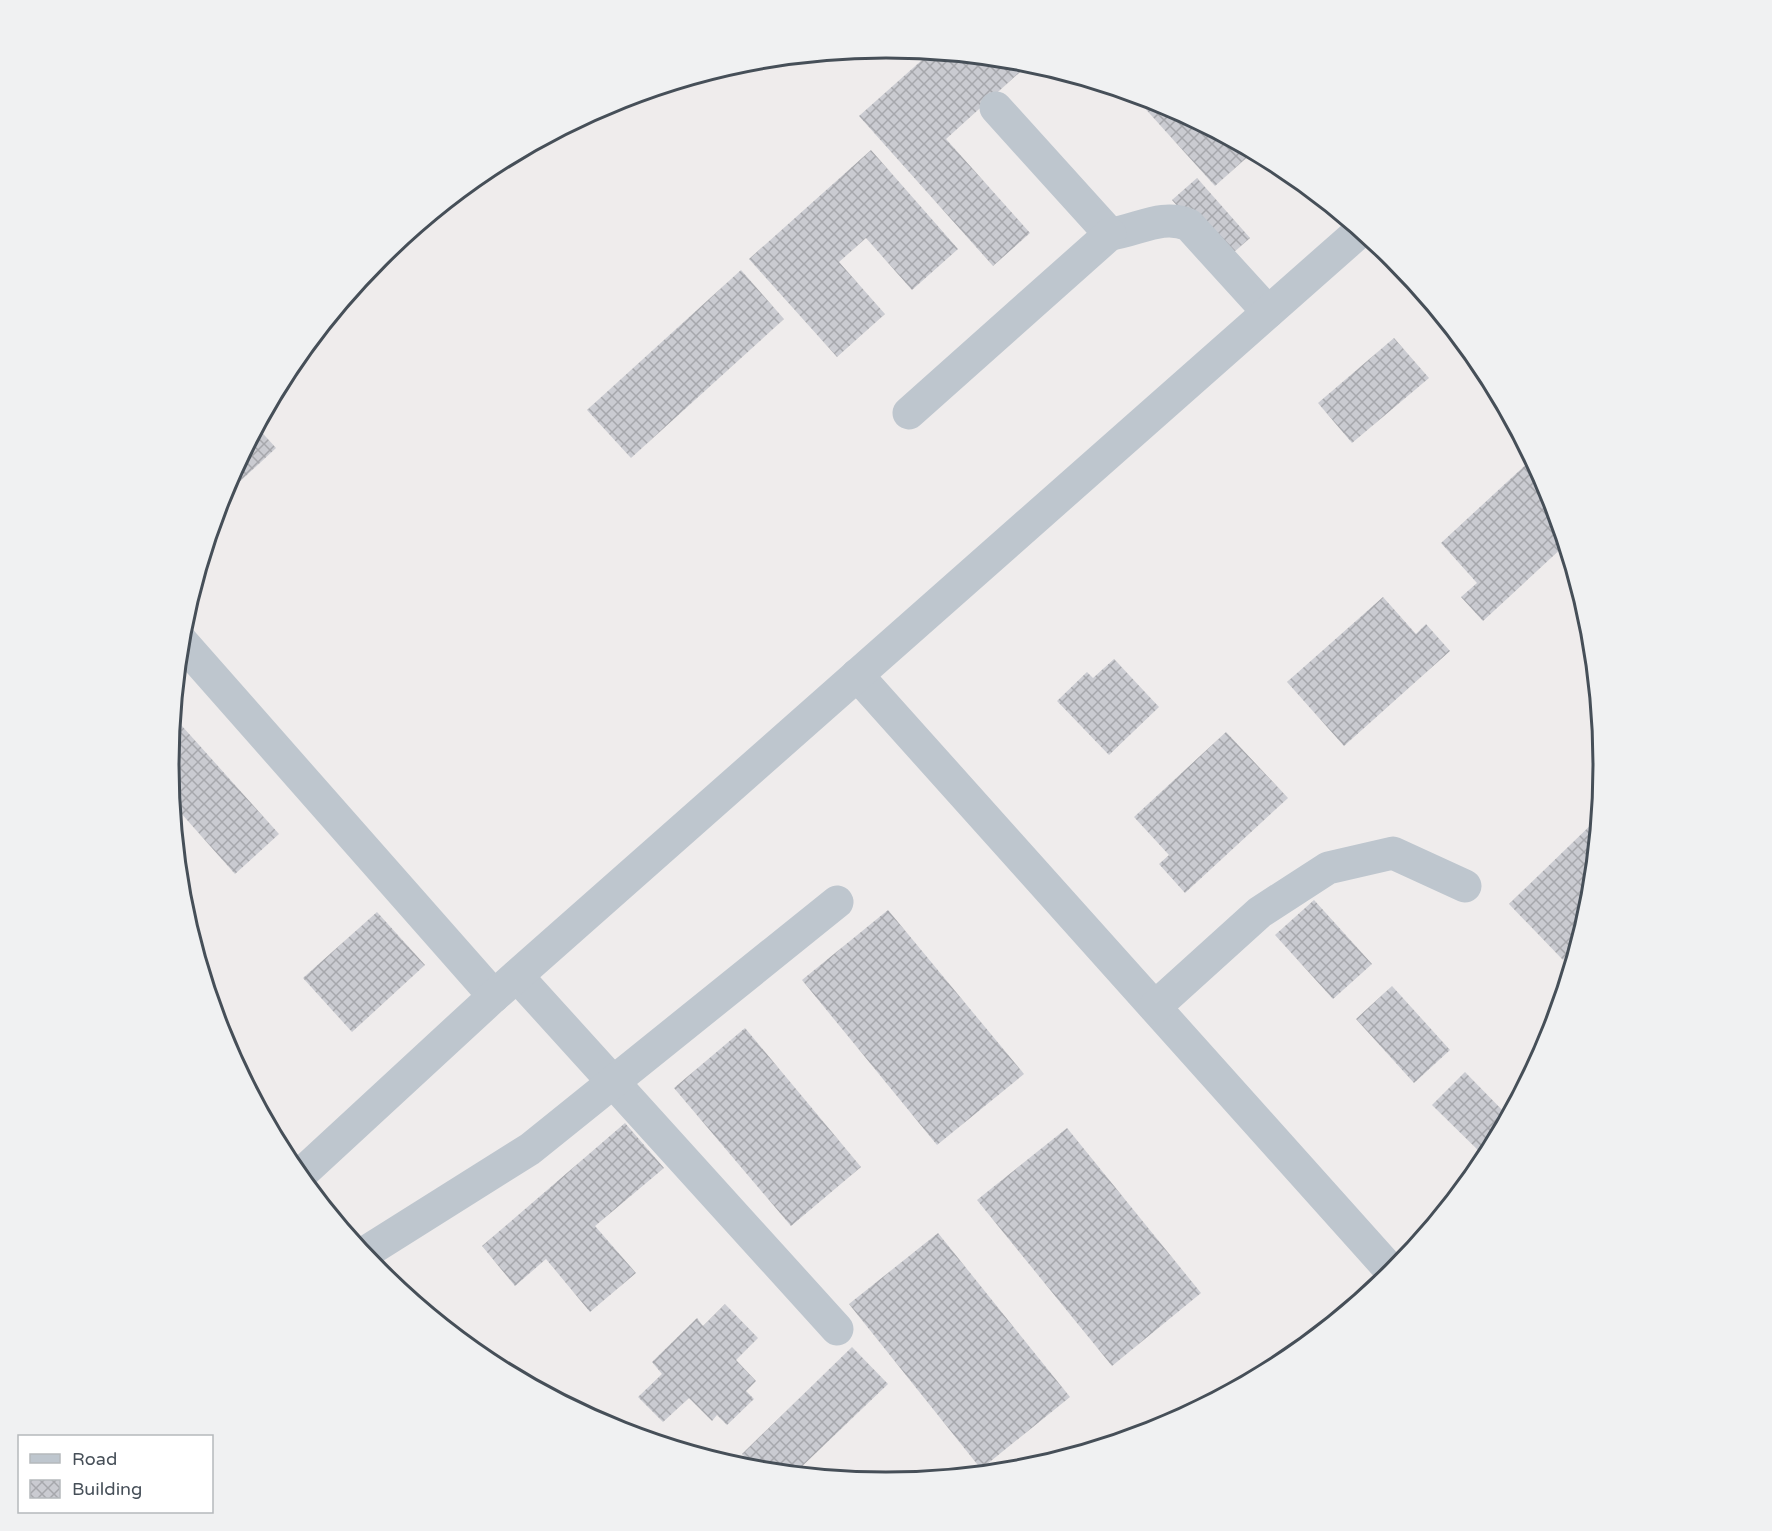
<svg xmlns="http://www.w3.org/2000/svg" width="1772" height="1531" viewBox="0 0 1772 1531" font-family="'Varela Round',sans-serif">
  <style>
    .building { fill: url(#building-cross-hatch) }
    .lines { fill: none; stroke-linecap: round; stroke-linejoin: round }
    .minor { stroke: #bec6ce; stroke-width: 33 }
    .rim { fill: none; stroke: #464f58; stroke-width: 3 }
  </style>
  <defs>
    <pattern id="building-cross-hatch" width="8" height="8" patternUnits="userSpaceOnUse" patternTransform="scale(1.5)"><rect width="8" height="8" fill="#cacbd1"/><path d="M0 0l8 8M0 8l8-8" fill="none" stroke="#a6a7ac"/></pattern>
  </defs>
  <rect width="100%" height="100%" fill="#efecec"/>
  <g class="building">
    <polygon points="931,52 1030,63 946,139 1030,233 993,266 859,116"/>
    <polygon points="1132,94 1161,103 1253,152 1215,186"/>
    <polygon points="871,150 958,249 912,290 866,238 839,262 885,314 837,357 749,259"/>
    <polygon points="1197,178 1250,238 1225,260 1172,200"/>
    <polygon points="741,270 784,319 631,458 587,410"/>
    <polygon points="1394,338 1429,378 1352,443 1318,403"/>
    <polygon points="257,427 276,448 235,486 229,480"/>
    <polygon points="1532,459 1549,491 1565,545 1483,621 1461,597 1477,583 1441,543"/>
    <polygon points="1383,597 1416,634 1426,624 1450,651 1344,746 1287,682"/>
    <polygon points="1114,659 1159,707 1109,755 1057,701 1087,672 1093,678"/>
    <polygon points="173,716 279,834 235,874 172,803 169,765"/>
    <polygon points="1226,732 1288,798 1185,893 1159,864 1169,855 1134,817"/>
    <polygon points="1598,818 1590,906 1578,945 1563,960 1509,904"/>
    <polygon points="1314,900 1372,964 1333,999 1275,935"/>
    <polygon points="888,910 1024,1074 937,1145 802,980"/>
    <polygon points="377,912 425,965 352,1032 303,978"/>
    <polygon points="1392,986 1450,1050 1414,1083 1356,1019"/>
    <polygon points="745,1028 861,1167 791,1226 674,1088"/>
    <polygon points="1465,1072 1508,1116 1486,1158 1432,1105"/>
    <polygon points="625,1123 664,1168 595,1226 636,1273 590,1312 546,1259 515,1286 482,1246"/>
    <polygon points="1067,1128 1201,1293 1112,1366 977,1200"/>
    <polygon points="938,1233 1070,1397 981,1469 849,1304"/>
    <polygon points="725,1304 758,1338 736,1360 756,1381 746,1391 754,1399 727,1425 717,1415 712,1421 689,1398 663,1422 638,1397 662,1374 652,1362 697,1318 703,1326"/>
    <polygon points="852,1347 888,1384 794,1474 758,1470 742,1454"/>
  </g>
  <g class="lines">
    <g class="minor">
      <path d="M996,108l114,126c27,-3 52,-21 79,-9l79,87"/>
      <polyline points="909,413 1110,234"/>
      <polyline points="181,641 494,996"/>
      <polyline points="857,675 1393,1273"/>
      <polyline points="517,976 837,1329"/>
      <polyline points="1155,1007 1260,912 1328,868 1393,853 1465,886"/>
      <polyline points="299,1176 494,996 1360,231"/>
      <polyline points="363,1254 530,1149 837,902"/>
    </g>
  </g>
  <path d="M0 0H1772V1531H0ZM179 765a707 707 0 1 1 1414 0a707 707 0 1 1-1414 0Z" fill="#f0f1f2" fill-rule="evenodd"/>
  <path class="rim" d="M179 765a707 707 0 1 1 1414 0a707 707 0 1 1-1414 0Z"/>
  <rect x="18" y="1435" width="195" height="78" fill="#ffffff" stroke="#b5b9bc" stroke-width="1.5"/>
  <rect x="30" y="1454" width="30" height="9" fill="#bec6ce" stroke="#b5b9bc" stroke-width="1.5"/>
  <text x="72" y="1465" font-size="18" fill="#464f58">Road</text>
  <rect x="30" y="1480" width="30" height="18" fill="url(#building-cross-hatch)" stroke="#b5b9bc" stroke-width="1.5"/>
  <text x="72" y="1495" font-size="18" fill="#464f58">Building</text>
</svg>
